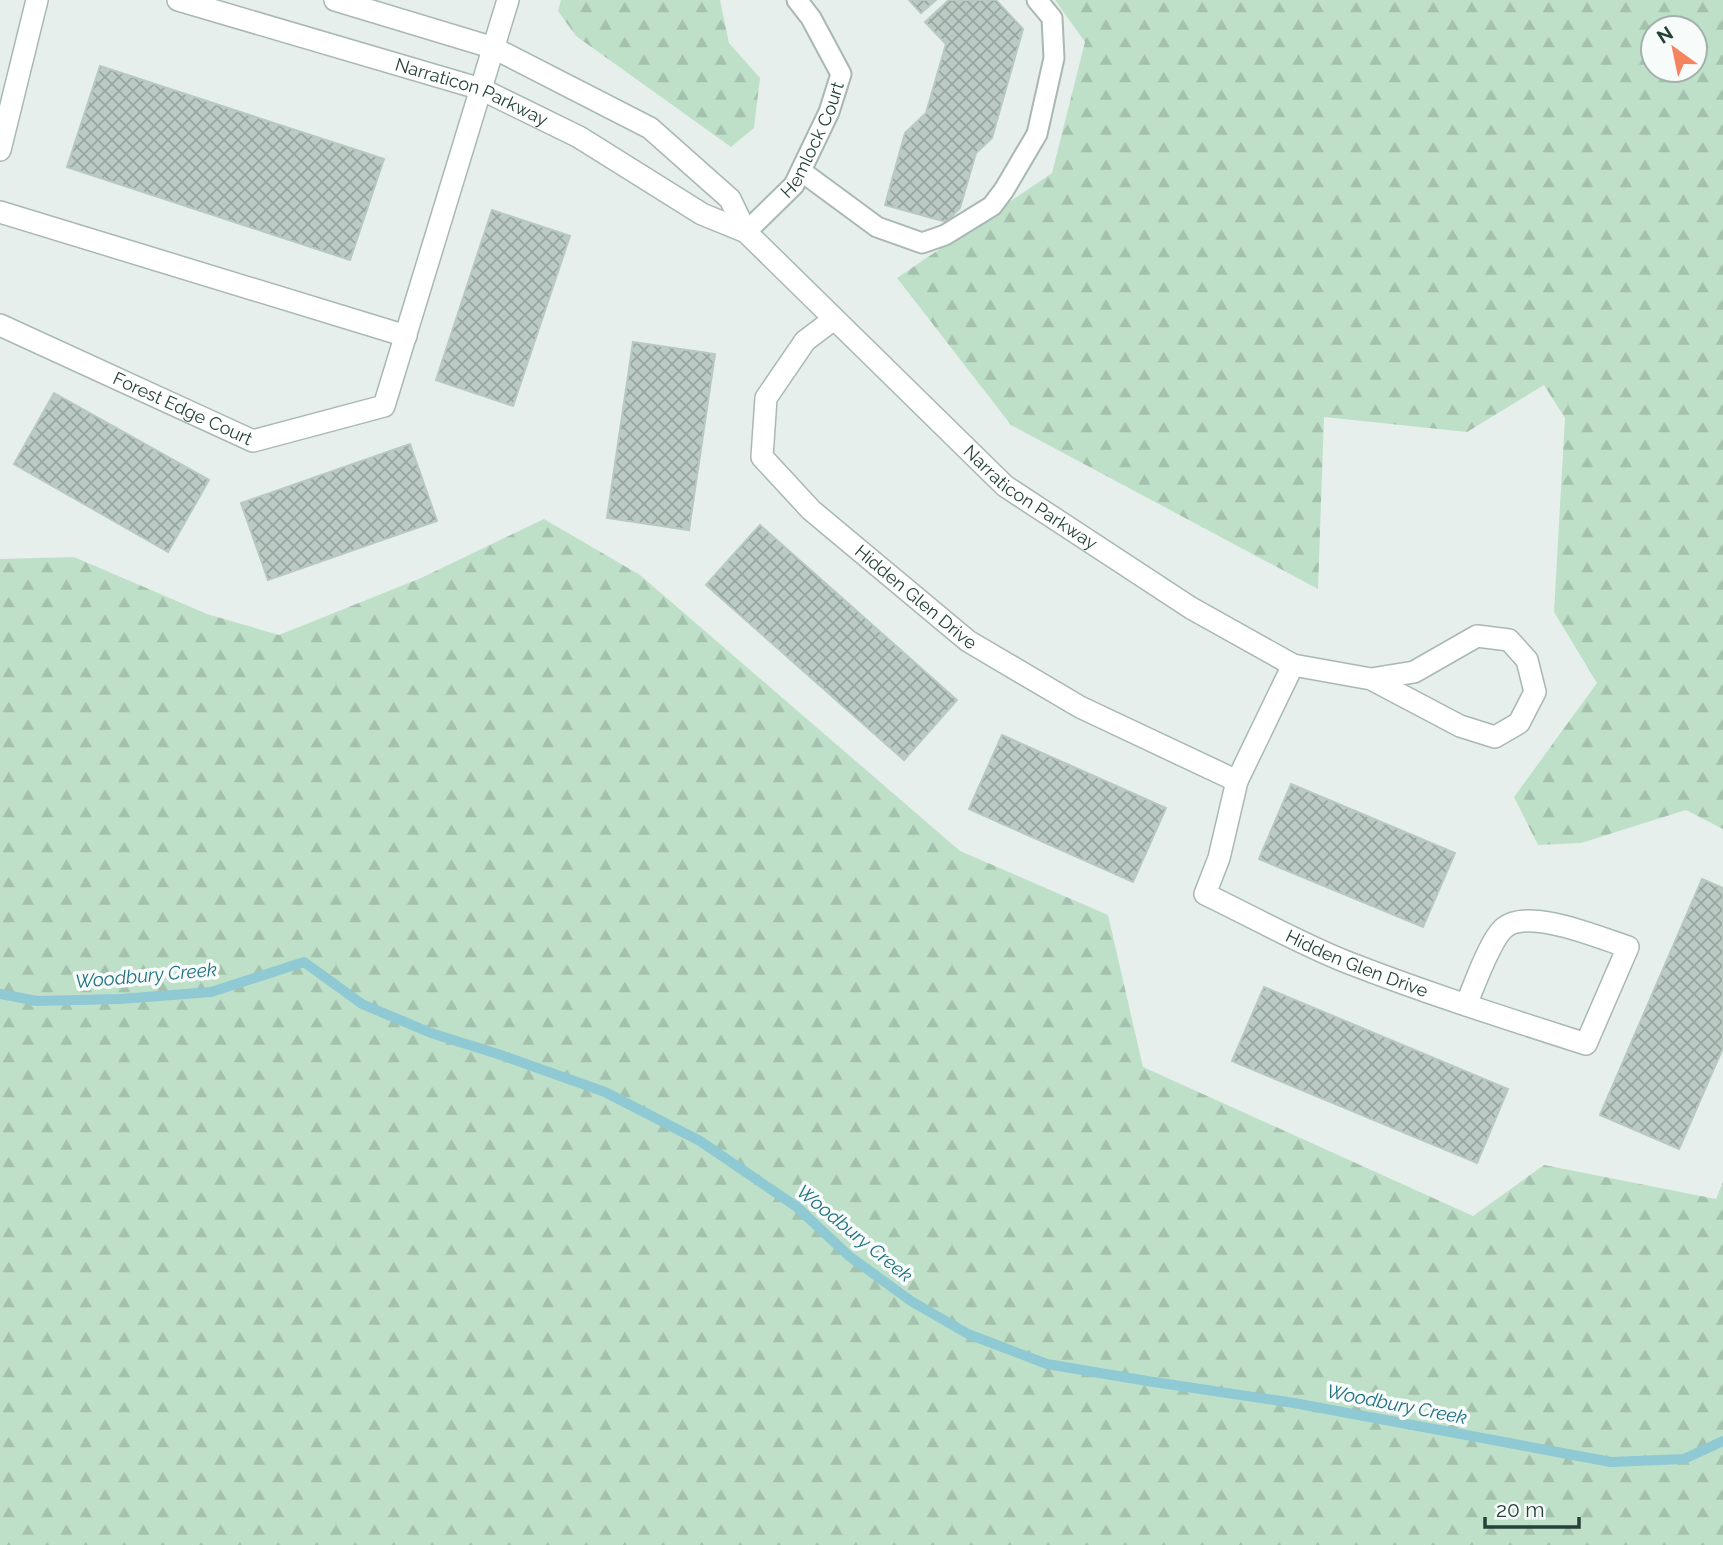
<svg xmlns="http://www.w3.org/2000/svg" width="1723" height="1545" viewBox="0 0 1723 1545" font-family="Raleway,sans-serif">
  <style>
    .forest { fill: url(#forest-firs); fill-rule: evenodd }
    .lines { fill: none; stroke-linecap: round; stroke-linejoin: round }
    .stream { stroke: #8ec9d4; stroke-width: 10 }
    .building { fill: url(#building-cross-hatch); stroke: #b8c9c2; stroke-width: 2 }
    .service-casing { stroke: #a8b8b2; stroke-width: 23 }
    .minor-casing { stroke: #a8b8b2; stroke-width: 24 }
    .service { stroke: #fff; stroke-width: 19 }
    .minor { stroke: #fff; stroke-width: 21 }
    .labels { text-anchor: middle; stroke-width: 7; stroke-linejoin: round; paint-order: stroke }
    .street-label { font-size: 18px; fill: #24423a; stroke: #f7fbf9 }
    .water-label { font-size: 19px; font-style: italic; fill: #1c6f80; stroke: #f7fbf9 }
  </style>
  <defs>
    <pattern id="forest-firs" width="22" height="20" patternUnits="userSpaceOnUse" patternTransform="scale(1.75)"><rect width="22" height="20" fill="#bfe0c8"/><path d="M5 1l3.5 6h-7zM16 11l3.5 6h-7z" fill="#a4c1ad"/></pattern>
    <pattern id="building-cross-hatch" width="8" height="8" patternUnits="userSpaceOnUse" patternTransform="scale(1.75)"><rect width="8" height="8" fill="#bbcac4"/><path d="M0 0l8 8M0 8l8-8" fill="none" stroke="#98a6a0"/></pattern>
  </defs>
  <rect width="100%" height="100%" fill="#e6efeb"/>
  <g class="forest">
    <polygon points="561,0 720,0 729,43 760,78 754,128 731,147 576,36 558,11"/>
    <path d="M1055,0h668v829l-37,-19 -105,33 -43,2 -24,-48 83,-114 -43,-71 11,-194 -21,-33 -77,47 -143,-15 -6,172 -307,-164 -114,-147 155,-105 33,-131zM1653,28h42v42h-42z"/>
    <polygon points="544,519 640,575 960,851 1108,915 1143,1067 1473,1216 1544,1165 1716,1199 1723,1182 1723,1545 0,1545 0,559 74,557 207,614 279,635 421,578"/>
  </g>
  <g class="lines">
    <polyline class="stream" points="0,994 37,1001 120,999 211,992 304,962 362,1004 431,1033 498,1054 605,1092 700,1141 797,1207 849,1256 911,1301 968,1334 1047,1364 1147,1381 1294,1403 1611,1462 1684,1459 1723,1441"/>
  </g>
  <g class="building">
    <polygon points="909,0 936,0 921,13"/>
    <polygon points="949,0 996,0 1023,29 992,138 976,153 960,208 946,222 885,205 905,133 926,113 946,44 925,22"/>
    <polygon points="100,66 384,159 350,260 67,167"/>
    <polygon points="492,210 570,236 513,406 436,380"/>
    <polygon points="633,342 715,354 689,530 607,518"/>
    <polygon points="54,393 209,480 168,552 14,464"/>
    <polygon points="410,444 437,521 268,580 241,503"/>
    <polygon points="760,525 957,700 904,760 706,585"/>
    <polygon points="1002,735 1166,808 1133,882 969,809"/>
    <polygon points="1291,784 1455,853 1423,927 1259,859"/>
    <polygon points="1702,879 1723,888 1723,1048 1679,1149 1600,1115"/>
    <polygon points="1264,987 1508,1089 1477,1163 1232,1061"/>
  </g>
  <g class="lines">
    <defs>
      <g id="service">
        <polyline points="801,171 877,227 922,243 945,235 992,206 1004,190 1037,134 1054,58 1052,18 1037,0"/>
        <path id="s1" d="M746,232l48,-47 35,-73 12,-38 -30,-56 -14,-18"/>
      </g>
      <g id="minor">
        <path id="s2" d="M178,0l303,89 98,48 123,77 44,18"/>
        <path id="s3" d="M335,0l159,48 156,80 80,71 16,33 259,254 186,122 102,57 78,14 89,47 35,11 24,-14 16,-31 -8,-32 -18,-20 -32,-4 -63,36 -43,7"/>
        <polyline points="0,150 37,0"/>
        <polyline points="0,212 406,336"/>
        <path id="s4" d="M834,319l-29,22 -39,57 -4,59 49,53 157,131 112,66 157,74 56,-116"/>
        <path id="s5" d="M0,325l253,116 131,-35 124,-406"/>
        <path id="s6" d="M1237,781l-18,77 -14,36c46,22 92,48 139,67 79,31 161,57 242,83l42,-97c-28,-9 -100,-40 -124,-19 -14,12 -30,58 -38,77"/>
      </g>
    </defs>
    <use href="#service" class="service-casing"/>
    <use href="#minor" class="minor-casing"/>
    <use href="#service" class="service"/>
    <use href="#minor" class="minor"/>
  </g>
  <g class="labels">
    <g class="street-label">
      <text dy="6" stroke="none"><textPath href="#s2" startOffset="308">Narraticon Parkway</textPath></text>
      <text dy="6" stroke="none"><textPath href="#s1" startOffset="116">Hemlock Court</textPath></text>
      <text dy="6" stroke="none"><textPath href="#s5" startOffset="201">Forest Edge Court</textPath></text>
      <text dy="6" stroke="none"><textPath href="#s3" startOffset="875">Narraticon Parkway</textPath></text>
      <text dy="6" stroke="none"><textPath href="#s4" startOffset="373">Hidden Glen Drive</textPath></text>
      <text dy="6" stroke="none"><textPath href="#s6" startOffset="285">Hidden Glen Drive</textPath></text>
    </g>
    <g class="water-label">
      <text transform="translate(146 975) rotate(-5)" y="7">Woodbury Creek</text>
      <text transform="translate(855 1233) rotate(39)" y="7">Woodbury Creek</text>
      <text transform="translate(1397 1404) rotate(11)" y="7">Woodbury Creek</text>
    </g>
  </g>
  <g transform="translate(1674 49) rotate(327)"><circle r="33" fill="#f7fbf9" stroke="#a3b1ad" stroke-width="2"/>
  <path d="M0-5L12 26L0 18L-12 26Z" fill="#f4845f"/>
  <text y="-10" font-size="19" font-weight="bold" text-anchor="middle" fill="#24423a">N</text>
  </g>
  <path d="M1485 1517v10h94v-10" fill="none" stroke="#24423a" stroke-width="3.5"/>
  <text x="1496" y="1517" font-size="21" fill="#24423a" stroke="#f7fbf9" stroke-width="5" paint-order="stroke">20 m</text>
</svg>
